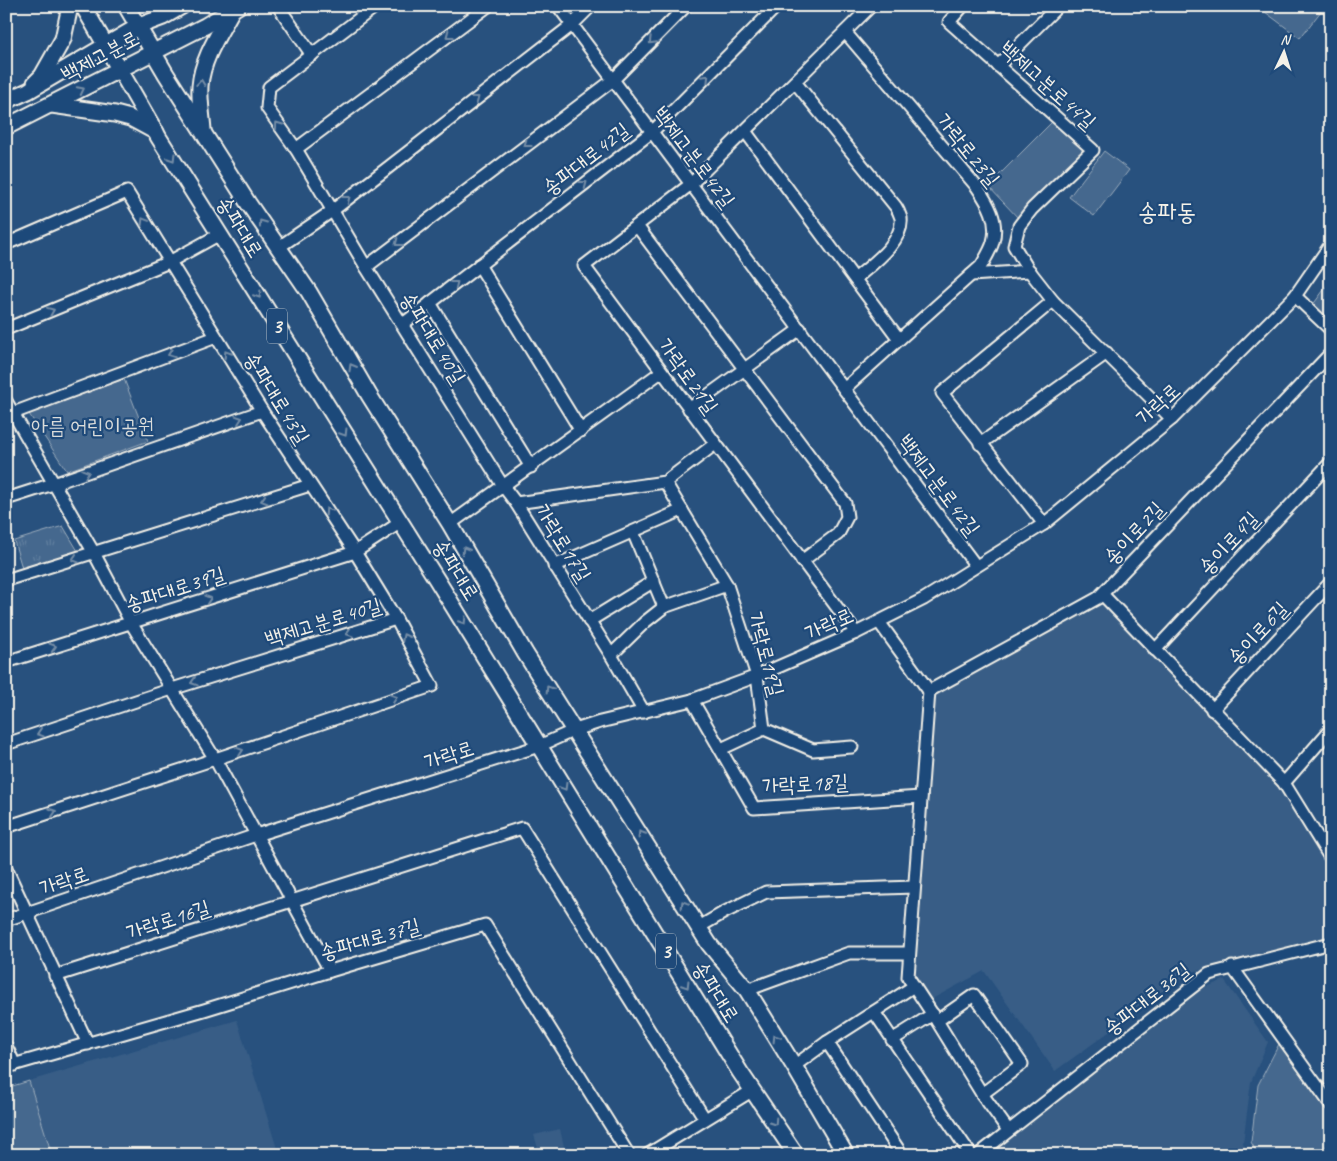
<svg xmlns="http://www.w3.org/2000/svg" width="1337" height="1161" viewBox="0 0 1337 1161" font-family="Caveat,'Poor Story',sans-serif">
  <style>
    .built { fill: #375d86 }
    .grass { fill: url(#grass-tufts); stroke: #9cacbb }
    .park { fill: #45688e; stroke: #9cacbb }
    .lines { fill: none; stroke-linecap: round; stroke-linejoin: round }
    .minor-casing { stroke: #f4f1e8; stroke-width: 15 }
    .major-casing { stroke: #f4f1e8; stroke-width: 19 }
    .minor { stroke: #1f4a7a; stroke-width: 11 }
    .major { stroke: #1f4a7a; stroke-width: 15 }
    .oneway { stroke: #748da6 }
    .labels { text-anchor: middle; stroke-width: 4.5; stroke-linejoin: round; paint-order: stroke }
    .shield { fill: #1f4a7a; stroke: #b4bfc7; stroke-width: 1 }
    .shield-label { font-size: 20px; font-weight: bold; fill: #f4f1e8 }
    .street-label { font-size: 21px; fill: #f4f1e8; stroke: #1f4a7a }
    .park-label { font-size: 21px; fill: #dadcda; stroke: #1f4a7a }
    .quarter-label { font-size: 24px; fill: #f4f1e8; stroke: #1f4a7a }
  </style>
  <defs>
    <pattern id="grass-tufts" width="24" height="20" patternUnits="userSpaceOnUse" patternTransform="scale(1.25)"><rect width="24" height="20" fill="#45688e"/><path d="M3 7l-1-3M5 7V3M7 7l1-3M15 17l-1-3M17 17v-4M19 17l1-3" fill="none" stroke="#607e9e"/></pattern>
  </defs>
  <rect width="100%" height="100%" fill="#28517e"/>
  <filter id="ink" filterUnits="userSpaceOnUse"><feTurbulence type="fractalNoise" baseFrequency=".02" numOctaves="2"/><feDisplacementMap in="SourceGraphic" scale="10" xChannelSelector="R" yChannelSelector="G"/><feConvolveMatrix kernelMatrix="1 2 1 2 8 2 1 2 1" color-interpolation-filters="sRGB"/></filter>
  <g filter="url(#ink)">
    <g class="built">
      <polygon points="1102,601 1281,786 1331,867 1331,937 1192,972 1055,1071 984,971 928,1001 912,980 933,694"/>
      <polygon points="1224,980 1268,1042 1251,1082 1243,1143 1250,1155 989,1155 1199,990"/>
      <polygon points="237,1020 279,1155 52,1155 29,1081"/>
      <polygon points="560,1129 566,1155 540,1155 534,1135"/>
    </g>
    <polygon class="grass" points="63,526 78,551 22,568 14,541"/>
    <g class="park">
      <polygon points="1257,6 1325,6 1300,38"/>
      <polygon points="1052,122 1085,151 1019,219 988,186"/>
      <polygon points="1104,151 1129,170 1094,216 1069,197"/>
      <polygon points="1329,283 1331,284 1331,324 1312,306"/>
      <polygon points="124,379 148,441 67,471 29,414"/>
      <polygon points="1279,1044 1331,1117 1331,1144 1315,1155 1258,1155 1251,1142 1258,1085"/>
      <polygon points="29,1081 52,1155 6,1155 6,1088"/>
    </g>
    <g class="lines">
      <defs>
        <g id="minor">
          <polyline points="278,6 312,55"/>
          <polyline points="376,6 269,87 267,108 296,149 366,267 503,486 516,503 611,655 644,712"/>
          <polyline points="558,6 976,566"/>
          <polyline points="963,6 949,22 1093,150 1032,209 1019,226 1014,246 1028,269 1053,301 1172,419"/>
          <polyline points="998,66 1058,6"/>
          <path d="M795,82l101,125c2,3 4,8 5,11 3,24 -30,47 -46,61"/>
          <polyline points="745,131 899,339"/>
          <polyline points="296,149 488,6"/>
          <polyline points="637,226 845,503 847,517 838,534 802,561"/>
          <polyline points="6,244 127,192 262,411 355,552 396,619 432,686 215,759 6,827"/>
          <polyline points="279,247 332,211 572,25 591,6"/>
          <polyline points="479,265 581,431"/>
          <polyline points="366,267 613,80 686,6"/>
          <polyline points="971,275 1030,271"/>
          <polyline points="1295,296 1331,330"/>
          <polyline points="430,303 531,467"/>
          <polyline points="403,324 652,132 777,6"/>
          <polyline points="6,329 169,262 220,234"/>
          <path d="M844,389l137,-123c4,-7 10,-16 12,-24 6,-21 -5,-39 -16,-55l-132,-155"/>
          <polyline points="6,401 94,553 131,623 215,759 330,971"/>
          <polyline points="689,409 800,329"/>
          <polyline points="8,415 216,337"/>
          <polyline points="980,444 1107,353"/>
          <polyline points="665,482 727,585 757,676 764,729 813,750 852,747"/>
          <polyline points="6,499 53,484 262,411"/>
          <polyline points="516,503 665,482 715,444"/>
          <polyline points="450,524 661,372"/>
          <polyline points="1044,524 942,393 1053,301"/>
          <polyline points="633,532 664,607"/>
          <polyline points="554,566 682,510"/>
          <polyline points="6,580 310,485"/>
          <polyline points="1102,594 1284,783 1331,859"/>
          <polyline points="589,621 654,581"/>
          <polyline points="879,622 929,691"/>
          <polyline points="856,633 584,266 691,184 871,6"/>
          <polyline points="1155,650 1331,462"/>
          <polyline points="611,655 645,622 664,607 727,585"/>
          <polyline points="6,662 355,552 401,522"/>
          <polyline points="929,691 1098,598 1331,353"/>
          <polyline points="929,691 908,977 937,1021 982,1094 1008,1130"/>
          <polyline points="692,700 754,808 921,797"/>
          <polyline points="1212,710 1331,582"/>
          <polyline points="6,744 172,689 396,619"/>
          <polyline points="721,749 764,729"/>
          <polyline points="1284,783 1331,729"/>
          <polyline points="6,868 88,1044"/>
          <polyline points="6,920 256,835 539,746 575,730 600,722 692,700 757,676 856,633 924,599 1044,524 1172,419 1295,296 1331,244"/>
          <polyline points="699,927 725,912 766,892 914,887"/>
          <polyline points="1232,967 1331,1105"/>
          <polyline points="55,976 522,828 705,1119"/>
          <polyline points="747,990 849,953 909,953"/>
          <polyline points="874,1012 971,1155"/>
          <polyline points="937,1021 974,995 1022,1064 982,1094"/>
          <polyline points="892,1040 933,1014"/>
          <polyline points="827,1042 902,1155"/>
          <polyline points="6,1046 15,1065"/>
          <polyline points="794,1066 827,1042 914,986"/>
          <polyline points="6,1067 204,1010 330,971 485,925 629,1155"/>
          <polyline points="647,1155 753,1090"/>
          <polyline points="978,1155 1209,974 1331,943"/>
          <polyline points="1326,1155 1331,1152"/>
        </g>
        <g id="major">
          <polyline points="83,6 159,138 437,580 740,1072 796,1155"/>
          <polyline points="126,6 166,74 248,203 309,292 369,395 450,524 525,653 709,944 747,990 794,1066 846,1155"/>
          <polyline points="35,83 42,76 63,39 70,6"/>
          <polyline points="6,101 28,91 139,26 163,17 182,6"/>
          <polyline points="52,105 115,114 130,118 156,132"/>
          <polyline points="6,127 205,26 238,6"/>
          <path d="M203,130c-1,-14 -4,-30 -3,-44 2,-27 19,-52 32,-76"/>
        </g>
      </defs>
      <use href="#minor" class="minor-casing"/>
      <use href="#major" class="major-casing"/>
      <use href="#minor" class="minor"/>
      <use href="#major" class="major"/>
    </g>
    <defs><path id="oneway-chevron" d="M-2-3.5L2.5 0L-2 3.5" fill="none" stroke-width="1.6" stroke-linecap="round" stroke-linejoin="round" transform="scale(1.25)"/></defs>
    <g class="oneway">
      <use href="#oneway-chevron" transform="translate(449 35) rotate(143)"/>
      <use href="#oneway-chevron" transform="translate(652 41) rotate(135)"/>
      <use href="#oneway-chevron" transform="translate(706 78) rotate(-45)"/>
      <use href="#oneway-chevron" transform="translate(201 83) rotate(-83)"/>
      <use href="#oneway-chevron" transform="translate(81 90) rotate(-27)"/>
      <use href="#oneway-chevron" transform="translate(476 99) rotate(-38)"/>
      <use href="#oneway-chevron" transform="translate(278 125) rotate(-125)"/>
      <use href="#oneway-chevron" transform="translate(527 144) rotate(143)"/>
      <use href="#oneway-chevron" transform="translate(172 158) rotate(58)"/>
      <use href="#oneway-chevron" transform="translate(584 184) rotate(-38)"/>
      <use href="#oneway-chevron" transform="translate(347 199) rotate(-38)"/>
      <use href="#oneway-chevron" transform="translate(144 221) rotate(-121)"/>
      <use href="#oneway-chevron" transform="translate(262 223) rotate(-126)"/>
      <use href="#oneway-chevron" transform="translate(398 243) rotate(143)"/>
      <use href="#oneway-chevron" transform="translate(455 284) rotate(-38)"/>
      <use href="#oneway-chevron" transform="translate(258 295) rotate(58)"/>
      <use href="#oneway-chevron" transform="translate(51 311) rotate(-22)"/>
      <use href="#oneway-chevron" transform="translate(171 354) rotate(159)"/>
      <use href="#oneway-chevron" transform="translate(227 354) rotate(-122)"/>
      <use href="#oneway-chevron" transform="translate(352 367) rotate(-120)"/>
      <use href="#oneway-chevron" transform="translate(239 419) rotate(-19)"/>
      <use href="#oneway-chevron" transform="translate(344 433) rotate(58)"/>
      <use href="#oneway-chevron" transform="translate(86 473) rotate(-19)"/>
      <use href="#oneway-chevron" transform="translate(264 500) rotate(163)"/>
      <use href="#oneway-chevron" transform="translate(328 511) rotate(-124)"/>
      <use href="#oneway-chevron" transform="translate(465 550) rotate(-120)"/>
      <use href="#oneway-chevron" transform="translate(75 559) rotate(162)"/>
      <use href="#oneway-chevron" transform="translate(208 599) rotate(-18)"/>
      <use href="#oneway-chevron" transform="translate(463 621) rotate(58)"/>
      <use href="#oneway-chevron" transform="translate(349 633) rotate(162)"/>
      <use href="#oneway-chevron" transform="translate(405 637) rotate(-118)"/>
      <use href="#oneway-chevron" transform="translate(53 647) rotate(-17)"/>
      <use href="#oneway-chevron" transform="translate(194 682) rotate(162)"/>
      <use href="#oneway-chevron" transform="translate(549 689) rotate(-123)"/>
      <use href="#oneway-chevron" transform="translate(394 698) rotate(-19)"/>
      <use href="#oneway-chevron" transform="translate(40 733) rotate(162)"/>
      <use href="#oneway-chevron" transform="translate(240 751) rotate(-19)"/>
      <use href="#oneway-chevron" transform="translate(564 787) rotate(59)"/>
      <use href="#oneway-chevron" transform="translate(53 812) rotate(-18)"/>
      <use href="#oneway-chevron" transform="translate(641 834) rotate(-122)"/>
      <use href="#oneway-chevron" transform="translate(684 904) rotate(-122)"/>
      <use href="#oneway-chevron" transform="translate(686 985) rotate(58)"/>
      <use href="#oneway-chevron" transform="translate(776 1038) rotate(-122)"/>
      <use href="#oneway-chevron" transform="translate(774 1122) rotate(56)"/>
    </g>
  </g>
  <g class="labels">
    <g class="shield">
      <rect x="267" y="308.5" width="20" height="35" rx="4"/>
      <rect x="656" y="933.5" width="20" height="35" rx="4"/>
    </g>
    <g class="shield-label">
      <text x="277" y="333">3</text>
      <text x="666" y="958">3</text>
    </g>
    <g class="street-label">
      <text transform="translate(100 56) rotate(-28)" y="7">백제고분로</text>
      <text transform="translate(1048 85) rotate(42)" y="7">백제고분로44길</text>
      <text transform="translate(968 150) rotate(51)" y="7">가락로23길</text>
      <text transform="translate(694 157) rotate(53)" y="7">백제고분로42길</text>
      <text transform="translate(586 159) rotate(-38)" y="7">송파대로42길</text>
      <text transform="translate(240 227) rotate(58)" y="7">송파대로</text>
      <text transform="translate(433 338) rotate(58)" y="7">송파대로40길</text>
      <text transform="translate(688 376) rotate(54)" y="7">가락로21길</text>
      <text transform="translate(277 398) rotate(58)" y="7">송파대로43길</text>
      <text transform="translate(1158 404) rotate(-42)" y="7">가락로</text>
      <text transform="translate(939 485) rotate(53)" y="7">백제고분로42길</text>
      <text transform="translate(1134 533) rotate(-47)" y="7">송이로2길</text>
      <text transform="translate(563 543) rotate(58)" y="7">가락로17길</text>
      <text transform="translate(1229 543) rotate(-47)" y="7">송이로4길</text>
      <text transform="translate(456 570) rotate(58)" y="7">송파대로</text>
      <text transform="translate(175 589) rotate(-18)" y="7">송파대로39길</text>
      <text transform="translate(323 622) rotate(-17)" y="7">백제고분로40길</text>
      <text transform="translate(829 624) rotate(-24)" y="7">가락로</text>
      <text transform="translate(1258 633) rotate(-47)" y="7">송이로6길</text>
      <text transform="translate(766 654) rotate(75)" y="7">가락로19길</text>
      <text transform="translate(449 755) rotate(-18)" y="7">가락로</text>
      <text transform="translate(805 784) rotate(-3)" y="7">가락로18길</text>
      <text transform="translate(64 881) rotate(-19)" y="7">가락로</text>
      <text transform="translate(168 920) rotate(-18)" y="7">가락로16길</text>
      <text transform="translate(370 939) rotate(-16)" y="7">송파대로37길</text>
      <text transform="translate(716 992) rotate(58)" y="7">송파대로</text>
      <text transform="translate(1147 999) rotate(-38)" y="7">송파대로36길</text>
    </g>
    <g class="park-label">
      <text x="93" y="433">아름 어린이공원</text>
    </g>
    <g class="quarter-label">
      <text x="1167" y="220">송파동</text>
    </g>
  </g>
  <rect width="1337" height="1161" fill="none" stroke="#1f4a7a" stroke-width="25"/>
  <rect x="12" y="12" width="1312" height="1136" fill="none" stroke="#f4f1e8" stroke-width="2" filter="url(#ink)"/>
  <g transform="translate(1284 52) rotate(4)" stroke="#1f4a7a" stroke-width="4" paint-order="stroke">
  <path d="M0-4L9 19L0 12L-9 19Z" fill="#f4f1e8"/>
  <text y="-8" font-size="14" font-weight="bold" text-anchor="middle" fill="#f4f1e8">N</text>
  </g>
</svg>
